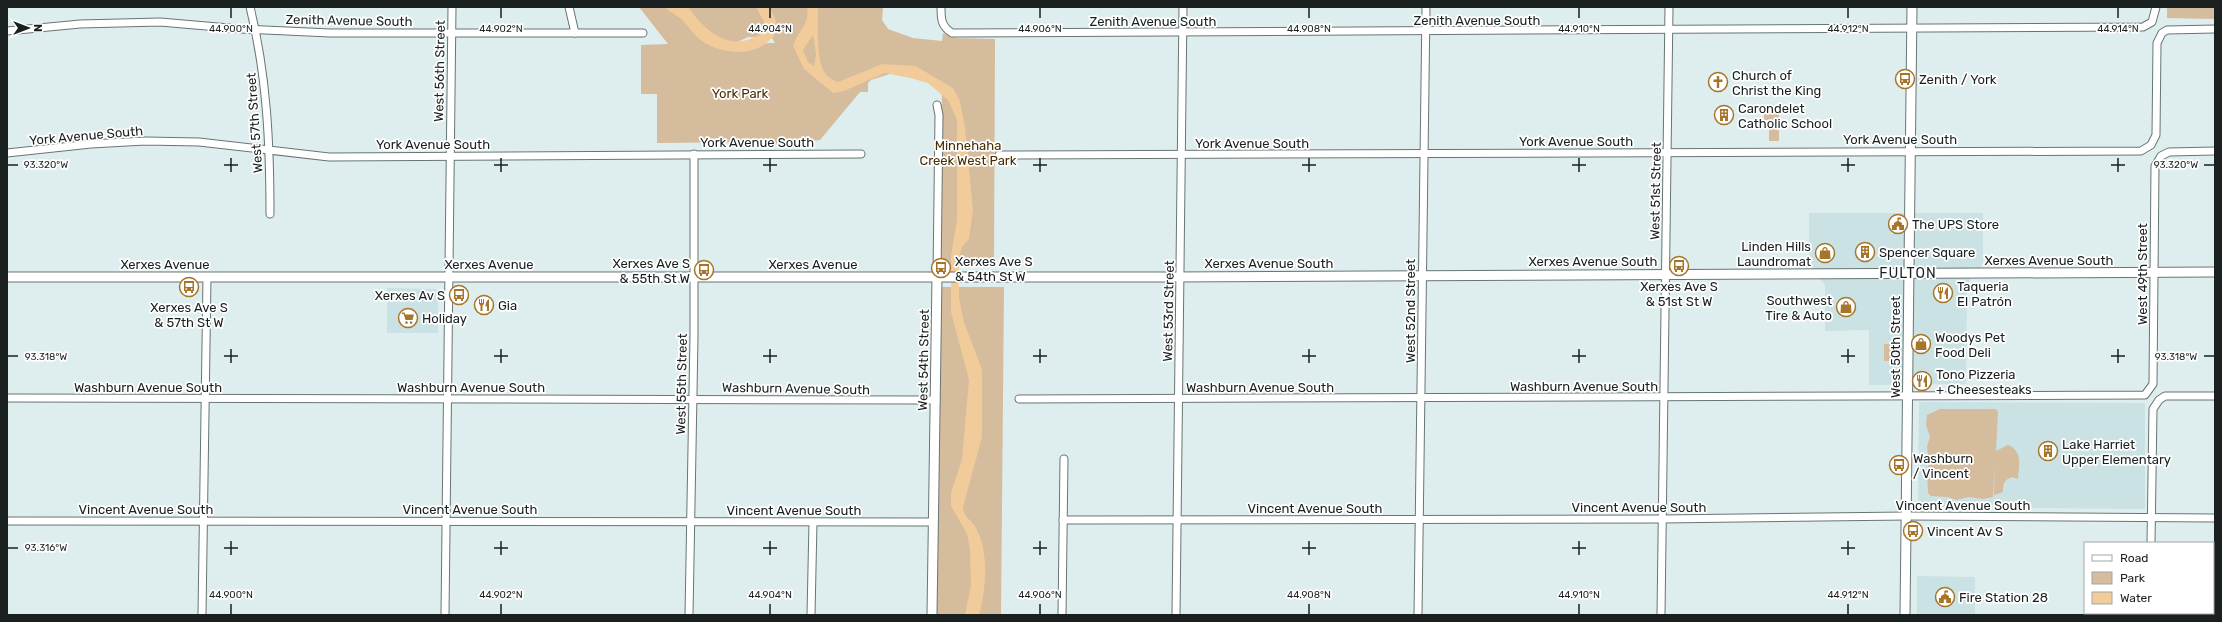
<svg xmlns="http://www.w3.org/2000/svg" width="2222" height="622" viewBox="0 0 2222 622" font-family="Rubik,sans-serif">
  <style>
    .built { fill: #cae2e3 }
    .green { fill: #d4bc9d; fill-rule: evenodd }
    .water { fill: #f1cb99; fill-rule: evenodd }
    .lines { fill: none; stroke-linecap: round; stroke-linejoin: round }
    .street-casing { stroke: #687575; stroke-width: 9 }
    .secondary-casing { stroke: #687575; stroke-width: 11 }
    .street { stroke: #fff; stroke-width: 7 }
    .secondary { stroke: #fff; stroke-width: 9 }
    .ticks { fill: none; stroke: #1a1f1f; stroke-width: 1.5 }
    .labels { text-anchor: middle; stroke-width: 3.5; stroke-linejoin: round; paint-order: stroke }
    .street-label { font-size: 13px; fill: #1a1f1f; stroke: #fff }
    .poi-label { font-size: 13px; fill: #1a1f1f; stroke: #fff; text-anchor: start }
    .park-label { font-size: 13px; fill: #462d03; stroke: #fff }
    .neighbourhood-label { font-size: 14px; letter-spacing: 1px; fill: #1a1f1f; stroke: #fff }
    .ticks-label { font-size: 10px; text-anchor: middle; fill: #1a1f1f; stroke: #fff; stroke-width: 3.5; stroke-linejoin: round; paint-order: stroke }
  </style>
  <rect width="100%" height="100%" fill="#deedee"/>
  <g class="built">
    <polygon points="1809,213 1983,213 1983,263 1967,284 1966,384 1869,385 1869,330 1825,331 1825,285 1809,263"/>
    <polygon points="387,288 438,289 438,333 387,333"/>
    <polygon points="1919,402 2145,403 2145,509 1918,507"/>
    <polygon points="1917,576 1975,577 1975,615 1917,615"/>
  </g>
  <g class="green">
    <path d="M639,7h244l-1,13 6,9 25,9 29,3 1,-8 11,5 41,1 -1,227h-53l1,-184 -27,-16 -44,14 -3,3v9h-8l-40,48 -59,7 -1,-5 -103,1v-49h-16v-49l27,-1zM748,37l24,1 3,5 -42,1z"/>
    <polygon points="2167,7 2215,7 2215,19 2167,18"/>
    <polygon points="1764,105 1779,105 1779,141 1769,141 1769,120 1764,120"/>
    <polygon points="941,287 1004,287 1001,615 936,615"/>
    <rect x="1884" y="344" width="14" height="17"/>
    <path d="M1940,409h56l2,3 -2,39 12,-6c15,6 11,20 10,34l-6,-2c-8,3 -9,6 -9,15l-9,3 1,-32 -2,34 -10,2 -15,-2 -12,3 -8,-3 -17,-1 -3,-3 -1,-20 2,-12 -2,-14 3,-10 -4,-12 1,-10z"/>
  </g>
  <g class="water">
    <path d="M664,7h24c15,21 37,43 65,31 6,-3 12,-5 14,-11l-11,-20h13l5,8 4,14c-14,27 -48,28 -73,14 -9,-5 -16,-16 -24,-24 -5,-4 -12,-8 -17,-12z"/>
    <path d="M807,7h11c0,17 -2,53 7,66 2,4 8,7 13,9l44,-18 33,2 38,22 7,13 5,26 8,83 -4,29 -7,8 -3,11v40l5,24 18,48v67l-19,70c2,13 9,12 14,23 12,23 9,60 2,85h-14l6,-30 -1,-35 -3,-16 -16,-28v-13l11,-34 7,-79 -18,-68v-56l6,-36v-100l-9,-20 -20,-17 -18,-5 -25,-5 -41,18 -11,2 -29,-24 -11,-23c5,-16 17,-21 14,-39zM813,35l3,19 -2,12 -6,-4 -5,-12z"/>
  </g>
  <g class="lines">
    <defs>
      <g id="street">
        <path d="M250,7c17,69 20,137 20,207"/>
        <polyline points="569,7 575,33"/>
        <path d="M941,7c0,12 0,19 11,26 397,0 794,-2 1191,-6l9,-5 4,-15"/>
        <polyline points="7,31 80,24 160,22 241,29 330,33 643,33"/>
        <polyline points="937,105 939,115 937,276"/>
        <polyline points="7,153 91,144 145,141 199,142 329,157 861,154"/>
        <polyline points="999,155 2141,151 2151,145 2156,135 2157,43 2162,33 2167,30 2215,29"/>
        <polyline points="7,398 936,400"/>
        <polyline points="1019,399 2145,395 2153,384 2155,166 2161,156 2169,152 2215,151"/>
        <polyline points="1063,520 1662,519 1907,516 2215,518"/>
        <polyline points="7,521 934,522"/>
        <polyline points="2151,543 2153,409 2159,400 2165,396 2215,396"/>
        <polyline points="202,615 207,277"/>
        <polyline points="445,615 452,7"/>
        <polyline points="689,615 694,337 694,154"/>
        <polyline points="811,615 813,522"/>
        <polyline points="1062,615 1064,459"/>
        <polyline points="1176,615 1183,7"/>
        <polyline points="1418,615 1426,7"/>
        <polyline points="1661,615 1669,7"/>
        <polyline points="2150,615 2150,613"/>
      </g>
      <g id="secondary">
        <polyline points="7,277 1172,277 2215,272"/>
        <polyline points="932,615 937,276"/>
        <polyline points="1905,615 1912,7"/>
      </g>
    </defs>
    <use href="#street" class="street-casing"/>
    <use href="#secondary" class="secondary-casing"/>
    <use href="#street" class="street"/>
    <use href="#secondary" class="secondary"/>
  </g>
  <path class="ticks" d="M231,8v10M501,8v10M770,8v10M1040,8v10M1309,8v10M1579,8v10M1848,8v10M2118,8v10M231,158v14M501,158v14M770,158v14M1040,158v14M1309,158v14M1579,158v14M1848,158v14M2118,158v14M8,165h10M224,165h14M494,165h14M763,165h14M1033,165h14M1302,165h14M1572,165h14M1841,165h14M2111,165h14M2204,165h10M231,349v14M501,349v14M770,349v14M1040,349v14M1309,349v14M1579,349v14M1848,349v14M2118,349v14M8,356h10M224,356h14M494,356h14M763,356h14M1033,356h14M1302,356h14M1572,356h14M1841,356h14M2111,356h14M2204,356h10M231,541v14M501,541v14M770,541v14M1040,541v14M1309,541v14M1579,541v14M1848,541v14M8,548h10M224,548h14M494,548h14M763,548h14M1033,548h14M1302,548h14M1572,548h14M1841,548h14M231,604v10M501,604v10M770,604v10M1040,604v10M1309,604v10M1579,604v10M1848,604v10"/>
  <defs>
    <symbol id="bus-ring" viewBox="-11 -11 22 22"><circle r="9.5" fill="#fff" stroke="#a6752a" stroke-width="1.5"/><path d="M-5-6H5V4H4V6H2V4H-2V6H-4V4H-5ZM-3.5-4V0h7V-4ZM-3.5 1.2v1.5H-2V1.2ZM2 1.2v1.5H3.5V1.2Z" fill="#a6752a"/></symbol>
    <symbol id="church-ring" viewBox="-11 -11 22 22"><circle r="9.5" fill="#fff" stroke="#a6752a" stroke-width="1.5"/><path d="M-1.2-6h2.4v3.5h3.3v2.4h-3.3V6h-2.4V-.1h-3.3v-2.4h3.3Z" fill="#a6752a"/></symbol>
    <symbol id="building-ring" viewBox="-11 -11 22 22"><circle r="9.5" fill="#fff" stroke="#a6752a" stroke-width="1.5"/><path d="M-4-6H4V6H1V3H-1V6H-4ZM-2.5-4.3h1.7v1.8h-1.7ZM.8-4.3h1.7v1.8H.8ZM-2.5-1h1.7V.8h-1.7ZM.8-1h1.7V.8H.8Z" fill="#a6752a"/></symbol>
    <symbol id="civic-ring" viewBox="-11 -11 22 22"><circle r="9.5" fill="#fff" stroke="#a6752a" stroke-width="1.5"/><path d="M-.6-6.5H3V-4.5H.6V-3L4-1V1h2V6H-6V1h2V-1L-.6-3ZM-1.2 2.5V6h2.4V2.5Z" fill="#a6752a"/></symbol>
    <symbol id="shop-ring" viewBox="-11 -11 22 22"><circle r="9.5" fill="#fff" stroke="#a6752a" stroke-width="1.5"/><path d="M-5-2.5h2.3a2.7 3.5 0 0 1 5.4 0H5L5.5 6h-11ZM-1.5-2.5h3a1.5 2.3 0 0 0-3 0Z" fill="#a6752a"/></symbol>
    <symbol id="restaurant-ring" viewBox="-11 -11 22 22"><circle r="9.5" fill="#fff" stroke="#a6752a" stroke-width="1.5"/><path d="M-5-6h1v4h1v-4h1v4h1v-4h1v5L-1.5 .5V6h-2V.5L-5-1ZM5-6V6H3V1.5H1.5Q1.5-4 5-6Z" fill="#a6752a"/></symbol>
    <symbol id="supermarket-ring" viewBox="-11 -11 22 22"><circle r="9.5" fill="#fff" stroke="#a6752a" stroke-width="1.5"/><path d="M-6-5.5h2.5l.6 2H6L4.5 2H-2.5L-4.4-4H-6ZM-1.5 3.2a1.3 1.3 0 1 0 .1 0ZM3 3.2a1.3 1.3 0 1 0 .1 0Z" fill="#a6752a"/></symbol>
  </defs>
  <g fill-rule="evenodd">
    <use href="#bus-ring" x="1894" y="68" width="22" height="22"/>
    <use href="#church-ring" x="1707" y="71" width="22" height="22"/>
    <use href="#building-ring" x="1713" y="104" width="22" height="22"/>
    <use href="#civic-ring" x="1887" y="213" width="22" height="22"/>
    <use href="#building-ring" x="1854" y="241" width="22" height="22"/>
    <use href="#shop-ring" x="1814" y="242" width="22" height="22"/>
    <use href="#bus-ring" x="1668" y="255" width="22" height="22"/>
    <use href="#bus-ring" x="930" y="257" width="22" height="22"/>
    <use href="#bus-ring" x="693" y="259" width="22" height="22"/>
    <use href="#bus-ring" x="178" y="276" width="22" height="22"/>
    <use href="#restaurant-ring" x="1932" y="282" width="22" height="22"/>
    <use href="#bus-ring" x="448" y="284" width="22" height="22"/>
    <use href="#restaurant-ring" x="473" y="294" width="22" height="22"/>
    <use href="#shop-ring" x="1835" y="296" width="22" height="22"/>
    <use href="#supermarket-ring" x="397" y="307" width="22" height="22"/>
    <use href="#shop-ring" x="1910" y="333" width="22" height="22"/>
    <use href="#restaurant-ring" x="1911" y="370" width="22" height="22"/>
    <use href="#building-ring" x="2037" y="440" width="22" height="22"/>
    <use href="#bus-ring" x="1888" y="454" width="22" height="22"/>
    <use href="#bus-ring" x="1902" y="520" width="22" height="22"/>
    <use href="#civic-ring" x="1934" y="586" width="22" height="22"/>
  </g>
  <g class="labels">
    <g class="street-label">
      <text transform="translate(349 20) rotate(1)" y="5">Zenith Avenue South</text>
      <text x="1477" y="25">Zenith Avenue South</text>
      <text x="1153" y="26">Zenith Avenue South</text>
      <text transform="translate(439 71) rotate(-89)" y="5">West 56th Street</text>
      <text transform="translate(254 123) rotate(-94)" y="5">West 57th Street</text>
      <text transform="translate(86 135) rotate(-5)" y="5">York Avenue South</text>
      <text x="1900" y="144">York Avenue South</text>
      <text x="1576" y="146">York Avenue South</text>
      <text x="757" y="147">York Avenue South</text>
      <text x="1252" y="148">York Avenue South</text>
      <text x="433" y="149">York Avenue South</text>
      <text transform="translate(1655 191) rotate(-89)" y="5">West 51st Street</text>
      <text x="2049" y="265">Xerxes Avenue South</text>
      <text x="1593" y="266">Xerxes Avenue South</text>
      <text x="1269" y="268">Xerxes Avenue South</text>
      <text x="165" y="269">Xerxes Avenue</text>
      <text x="489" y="269">Xerxes Avenue</text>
      <text x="813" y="269">Xerxes Avenue</text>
      <text transform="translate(2142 274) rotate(-90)" y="5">West 49th Street</text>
      <text transform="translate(1168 311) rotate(-89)" y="5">West 53rd Street</text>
      <text transform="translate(1410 311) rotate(-90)" y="5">West 52nd Street</text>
      <text transform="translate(1895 347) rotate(-90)" y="5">West 50th Street</text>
      <text transform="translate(923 360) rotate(-89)" y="5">West 54th Street</text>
      <text transform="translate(681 384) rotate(-89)" y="5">West 55th Street</text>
      <text x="1584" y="391">Washburn Avenue South</text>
      <text x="148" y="392">Washburn Avenue South</text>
      <text x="471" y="392">Washburn Avenue South</text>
      <text x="1260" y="392">Washburn Avenue South</text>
      <text transform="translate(796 388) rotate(1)" y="5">Washburn Avenue South</text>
      <text x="1963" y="510">Vincent Avenue South</text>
      <text x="1639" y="512">Vincent Avenue South</text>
      <text x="1315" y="513">Vincent Avenue South</text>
      <text x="146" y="514">Vincent Avenue South</text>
      <text x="470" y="514">Vincent Avenue South</text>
      <text x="794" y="515">Vincent Avenue South</text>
    </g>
    <g class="poi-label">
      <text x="1732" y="80">Church of<tspan x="1732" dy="15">Christ the King</tspan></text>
      <text x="1919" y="84">Zenith / York</text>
      <text x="1738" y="113">Carondelet<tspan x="1738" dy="15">Catholic School</tspan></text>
      <text x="1912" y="229">The UPS Store</text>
      <text x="1811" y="251" text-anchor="end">Linden Hills<tspan x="1811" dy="15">Laundromat</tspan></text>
      <text x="1879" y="257">Spencer Square</text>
      <text x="955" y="266">Xerxes Ave S<tspan x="955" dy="15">&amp; 54th St W</tspan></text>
      <text x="690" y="268" text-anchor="end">Xerxes Ave S<tspan x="690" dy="15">&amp; 55th St W</tspan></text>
      <text x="1679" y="291" text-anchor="middle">Xerxes Ave S<tspan x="1679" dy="15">&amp; 51st St W</tspan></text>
      <text x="1957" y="291">Taqueria<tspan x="1957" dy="15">El Patrón</tspan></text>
      <text x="445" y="300" text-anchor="end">Xerxes Av S</text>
      <text x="1832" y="305" text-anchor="end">Southwest<tspan x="1832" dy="15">Tire &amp; Auto</tspan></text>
      <text x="498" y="310">Gia</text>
      <text x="189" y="312" text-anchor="middle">Xerxes Ave S<tspan x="189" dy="15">&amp; 57th St W</tspan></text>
      <text x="422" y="323">Holiday</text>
      <text x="1935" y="342">Woodys Pet<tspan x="1935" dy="15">Food Deli</tspan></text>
      <text x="1936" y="379">Tono Pizzeria<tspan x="1936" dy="15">+ Cheesesteaks</tspan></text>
      <text x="2062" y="449">Lake Harriet<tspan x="2062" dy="15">Upper Elementary</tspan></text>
      <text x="1913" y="463">Washburn<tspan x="1913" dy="15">/ Vincent</tspan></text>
      <text x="1927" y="536">Vincent Av S</text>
      <text x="1959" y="602">Fire Station 28</text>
    </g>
    <g class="park-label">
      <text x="740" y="98">York Park</text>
      <text x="968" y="150">Minnehaha<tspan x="968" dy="15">Creek West Park</tspan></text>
    </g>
    <g class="neighbourhood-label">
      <text x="1908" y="278">FULTON</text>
    </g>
  </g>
  <g class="ticks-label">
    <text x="231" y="32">44.900°N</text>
    <text x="501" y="32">44.902°N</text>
    <text x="770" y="32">44.904°N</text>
    <text x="1040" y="32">44.906°N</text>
    <text x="1309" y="32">44.908°N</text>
    <text x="1579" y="32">44.910°N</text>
    <text x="1848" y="32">44.912°N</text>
    <text x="2118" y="32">44.914°N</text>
    <text x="2176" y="168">93.320°W</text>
    <text x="46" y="168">93.320°W</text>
    <text x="2176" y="360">93.318°W</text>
    <text x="46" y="360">93.318°W</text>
    <text x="46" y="551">93.316°W</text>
    <text x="231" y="598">44.900°N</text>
    <text x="501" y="598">44.902°N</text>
    <text x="770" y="598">44.904°N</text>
    <text x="1040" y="598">44.906°N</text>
    <text x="1309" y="598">44.908°N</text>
    <text x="1579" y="598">44.910°N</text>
    <text x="1848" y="598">44.912°N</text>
  </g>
  <rect width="2222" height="622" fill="none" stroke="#1a1f1f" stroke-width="16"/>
  <rect x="2084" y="542" width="130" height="72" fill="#ffffff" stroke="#a3a5a5"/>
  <rect x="2092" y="555" width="20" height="6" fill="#ffffff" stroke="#a3a5a5"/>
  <text x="2120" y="562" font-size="12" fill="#1a1f1f">Road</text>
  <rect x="2092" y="572" width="20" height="12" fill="#d4bc9d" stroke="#a3a5a5"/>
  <text x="2120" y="582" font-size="12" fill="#1a1f1f">Park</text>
  <rect x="2092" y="592" width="20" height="12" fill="#f1cb99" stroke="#a3a5a5"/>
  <text x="2120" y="602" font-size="12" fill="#1a1f1f">Water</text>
  <g transform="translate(28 28) rotate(90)" stroke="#ffffff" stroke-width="3" paint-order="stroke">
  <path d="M0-3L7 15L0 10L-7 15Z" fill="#1a1f1f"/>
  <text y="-6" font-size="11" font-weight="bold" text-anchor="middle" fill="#1a1f1f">N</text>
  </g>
</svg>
